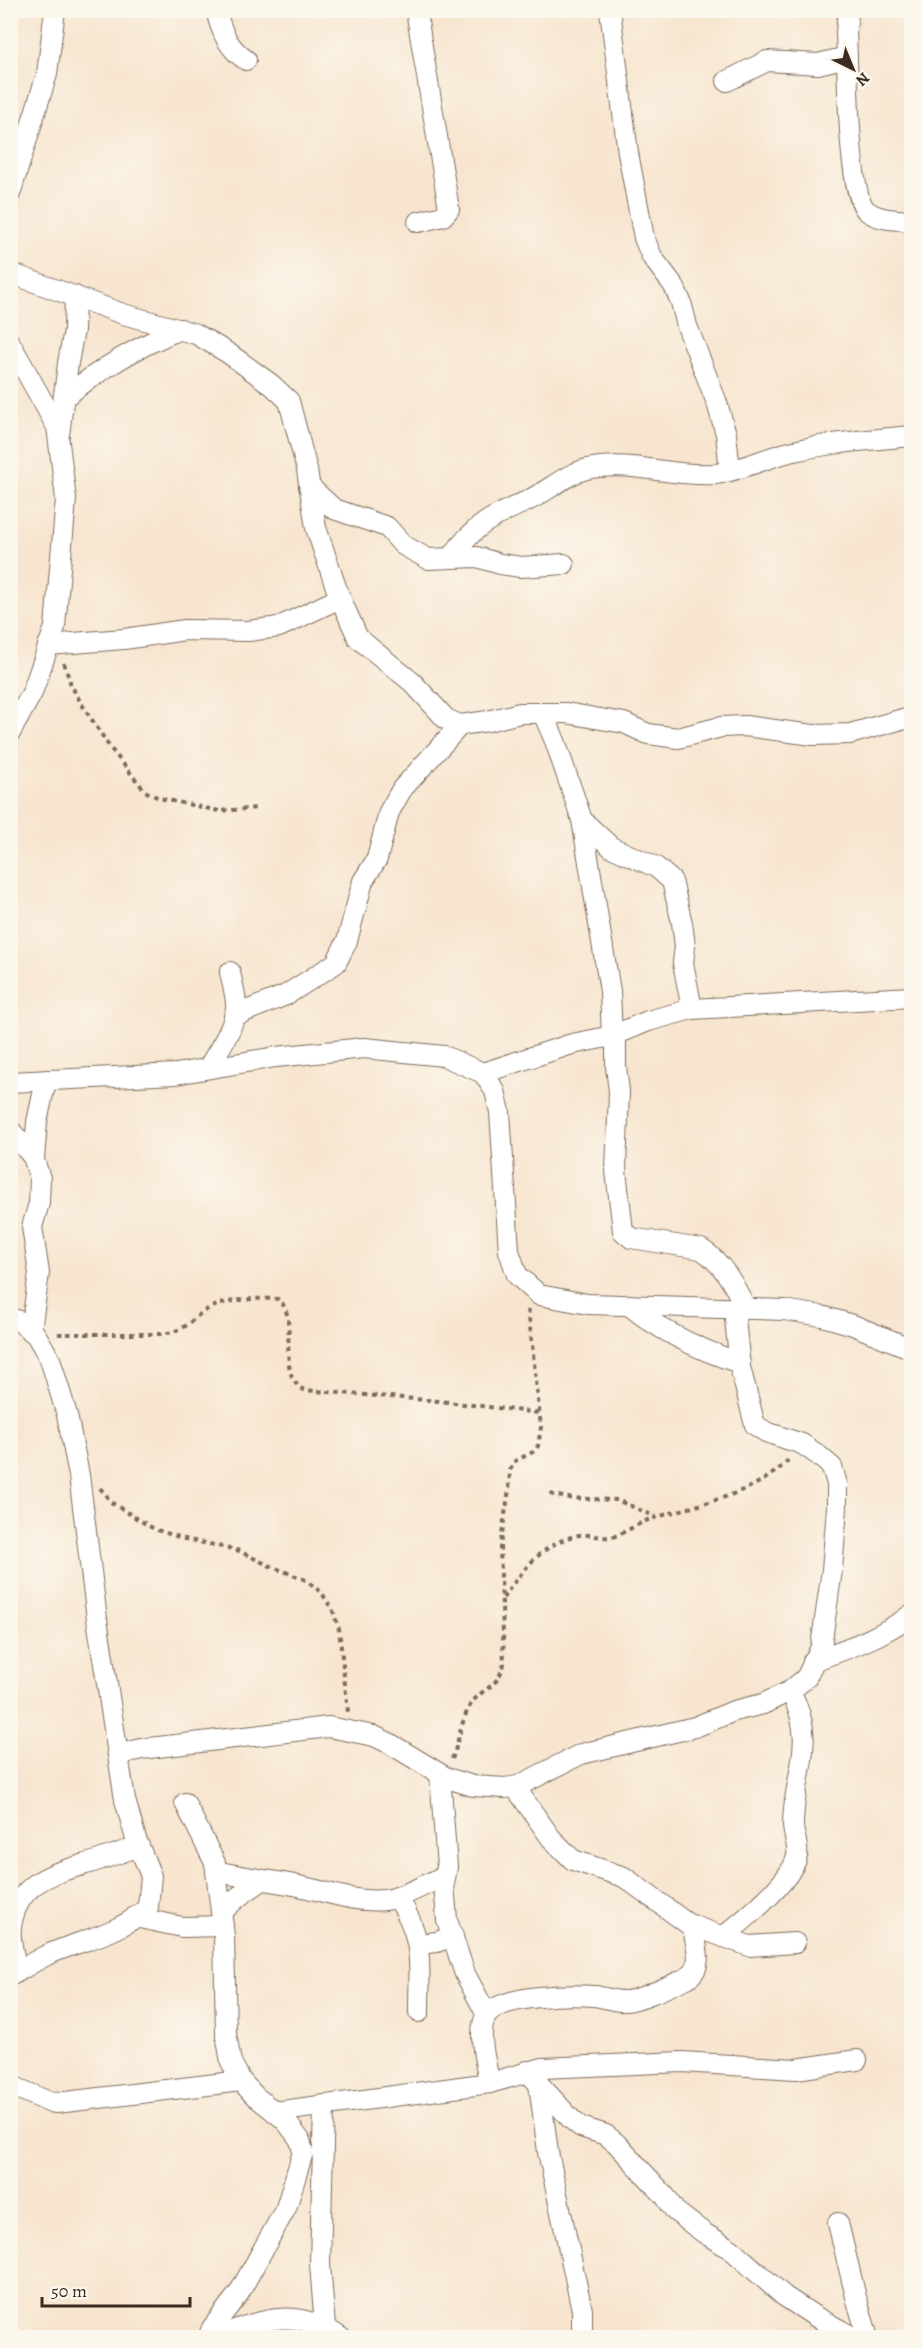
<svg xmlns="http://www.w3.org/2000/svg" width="922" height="2348" viewBox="0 0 922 2348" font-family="Alegreya,serif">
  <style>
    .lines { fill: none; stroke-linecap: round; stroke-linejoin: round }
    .minor-casing { stroke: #7d6b5c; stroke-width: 22 }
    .path { stroke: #7d6b5c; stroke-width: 4; stroke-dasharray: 4.5 4.5; stroke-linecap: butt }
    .minor { stroke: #fff; stroke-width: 20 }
  </style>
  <rect width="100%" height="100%" fill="#fbf7ec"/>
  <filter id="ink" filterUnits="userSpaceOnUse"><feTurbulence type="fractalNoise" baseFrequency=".0167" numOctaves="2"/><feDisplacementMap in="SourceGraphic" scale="12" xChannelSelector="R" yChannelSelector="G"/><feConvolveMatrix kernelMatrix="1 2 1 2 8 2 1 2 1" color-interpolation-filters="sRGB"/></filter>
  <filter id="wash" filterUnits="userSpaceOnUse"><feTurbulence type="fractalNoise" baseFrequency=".008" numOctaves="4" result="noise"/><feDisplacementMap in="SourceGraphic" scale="24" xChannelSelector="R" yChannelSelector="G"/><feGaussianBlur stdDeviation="1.35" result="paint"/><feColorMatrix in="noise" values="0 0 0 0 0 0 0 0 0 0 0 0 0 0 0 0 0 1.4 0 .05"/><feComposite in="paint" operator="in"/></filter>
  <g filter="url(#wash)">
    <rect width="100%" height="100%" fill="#f7e5cf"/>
  </g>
  <g filter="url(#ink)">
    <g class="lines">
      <defs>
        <g id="minor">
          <path d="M216,10c5,21 12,38 30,50"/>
          <polyline points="416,10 449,209 443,216 418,222"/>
          <polyline points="610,10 628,153 644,238 652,257 674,286 681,302 687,326 717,403 726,434 730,470"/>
          <path d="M848,10l-2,23c2,31 1,162 21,178 12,9 30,9 45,10"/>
          <polyline points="727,81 767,61 818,64 847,57"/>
          <polyline points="10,194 47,74 55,10"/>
          <polyline points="10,273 123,314 196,334 228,353 272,385 289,401 307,470 316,528 338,593 358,638 413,683 446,719 460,725 488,721 520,713 566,713 624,723 648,734 678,738 721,727 745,726 813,735 850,734 899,720 912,719"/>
          <polyline points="10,343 57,427 66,499 55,627 32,693 10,733"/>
          <path d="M65,397c35,-28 73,-51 116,-68"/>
          <polyline points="59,435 68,363 74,330 75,296"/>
          <polyline points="309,486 334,509 387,527 403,545 428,559 477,557 500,564 521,567 564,564"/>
          <path d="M452,557c21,-32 42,-41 75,-56 22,-10 40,-29 65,-33 41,-7 82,9 123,6 23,-2 54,-18 79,-23 38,-9 79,-11 118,-15"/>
          <polyline points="48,645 124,639 185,630 248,631 279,627 340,598"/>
          <polyline points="543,713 555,741 582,820 610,991 612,1036"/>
          <polyline points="582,820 611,847 656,867 672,881 682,923 685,946 683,963 692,1009"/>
          <polyline points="234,1016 286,995 336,963 347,941 363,881 377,859 389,812 402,789 460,725"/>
          <path d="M616,1035v32l3,24 -3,80 7,60 8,7 70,11c22,14 34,37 45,60"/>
          <path d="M208,1068c10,-17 25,-38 28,-59 1,-12 -4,-25 -6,-37"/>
          <polyline points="483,1073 572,1044 612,1036 648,1021 692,1009 912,997"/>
          <polyline points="10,1082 176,1074 276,1057 364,1048 444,1056 483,1073 495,1091 500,1112 509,1251 517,1275 539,1295 588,1304 784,1310 822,1316 853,1325 912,1349"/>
          <polyline points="10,1130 33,1157 40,1178 39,1203 32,1227 39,1273 31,1330"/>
          <polyline points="34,1159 37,1122 46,1080"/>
          <path d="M629,1305c32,27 71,45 111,58"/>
          <path d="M10,1318l9,3 17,14 14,24 17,56 12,60 18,144 28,181 11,39 15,37 -3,31c-27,27 -68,33 -101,48 -12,6 -25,14 -37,21"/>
          <path d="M813,1661c36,-13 69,-24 99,-47"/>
          <polyline points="118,1755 141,1749 329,1727 374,1736 389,1743 447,1778 473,1786 505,1788 518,1786 581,1754 695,1727 734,1711 763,1704 790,1691 806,1678 821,1647 832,1570 837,1508 837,1484 832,1467 818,1455 802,1444 766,1432 755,1425 740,1367 734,1309"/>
          <polyline points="440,1774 447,1867 444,1884 447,1920 465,1974 487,2015"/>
          <polyline points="515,1787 551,1838 573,1860 624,1877 688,1924 749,1946 795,1943"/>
          <polyline points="185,1803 215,1863 224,1936 226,2034 231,2062 241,2081 255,2096 285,2120 300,2140 303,2152 286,2208 239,2293 212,2328 208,2338"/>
          <path d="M216,1871c28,7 55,9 83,15 29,6 56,17 86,14 18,-2 42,-17 60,-24"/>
          <path d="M397,1897c28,41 22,69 22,115"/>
          <polyline points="222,1912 238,1897 261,1881"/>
          <polyline points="135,1917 182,1927 223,1926"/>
          <path d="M723,1937c20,-16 69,-56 74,-81 2,-10 -4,-21 -4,-31 0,-52 26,-82 -3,-134"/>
          <polyline points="418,1944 437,1942 453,1936"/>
          <path d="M17,1972c-2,-14 -8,-31 -6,-45 6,-44 39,-53 75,-63 18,-5 36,-12 53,-18"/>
          <polyline points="527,2071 571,2119 581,2127 606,2135 616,2143 665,2196 675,2211 704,2233 732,2250 784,2296 816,2317 855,2338"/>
          <path d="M490,2083c-4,-16 -14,-54 -3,-68 15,-20 83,-21 107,-19 11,1 21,6 32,5 15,-1 45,-16 61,-23 18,-11 9,-34 5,-53"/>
          <polyline points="539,2084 548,2152 582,2310 582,2338"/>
          <polyline points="10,2085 49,2102 57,2103 241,2081"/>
          <polyline points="324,2105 320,2264 325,2327"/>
          <polyline points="275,2112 490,2083 542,2068 682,2062 796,2069 857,2060"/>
          <polyline points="838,2223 856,2297 868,2338"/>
          <path d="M214,2338c48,-19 82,-32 127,0"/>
        </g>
      </defs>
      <use href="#minor" class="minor-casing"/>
      <g class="path">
        <polyline points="64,663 71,685 81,703 111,749 145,791 159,798 219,811 258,808"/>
        <path d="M58,1334h105c28,-5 25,-14 45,-25 19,-10 49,-11 70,-10 24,19 -5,74 26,91l135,11 100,12"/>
        <polyline points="100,1488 112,1503 154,1529 185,1539 237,1550 268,1565 306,1580 322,1593 333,1611 339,1629 348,1712"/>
        <polyline points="550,1494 567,1498 617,1500 656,1517"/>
        <path d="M503,1598c20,-28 40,-56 76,-63 12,-2 25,5 36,1 11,-4 22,-12 33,-16 44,-15 111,-25 142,-62"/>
        <path d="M452,1759c7,-17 9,-39 19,-55 11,-17 26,-14 33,-40l-4,-118 9,-57 1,-19 5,-9 18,-9 5,-6 3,-19 -13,-119"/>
      </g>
      <use href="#minor" class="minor"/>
    </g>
  </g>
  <rect width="922" height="2348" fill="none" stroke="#fbf7ec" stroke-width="36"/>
  <g transform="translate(853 69) rotate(137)" stroke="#fbf7ec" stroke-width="4.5" paint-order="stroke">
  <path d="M0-4.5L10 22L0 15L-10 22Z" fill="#3b2a1e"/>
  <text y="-9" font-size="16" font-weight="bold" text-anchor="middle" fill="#3b2a1e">N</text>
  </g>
  <path d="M42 2297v9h148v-9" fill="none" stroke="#3b2a1e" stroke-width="3"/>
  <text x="51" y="2297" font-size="18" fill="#3b2a1e" stroke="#fbf7ec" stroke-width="4.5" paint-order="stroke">50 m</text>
</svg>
